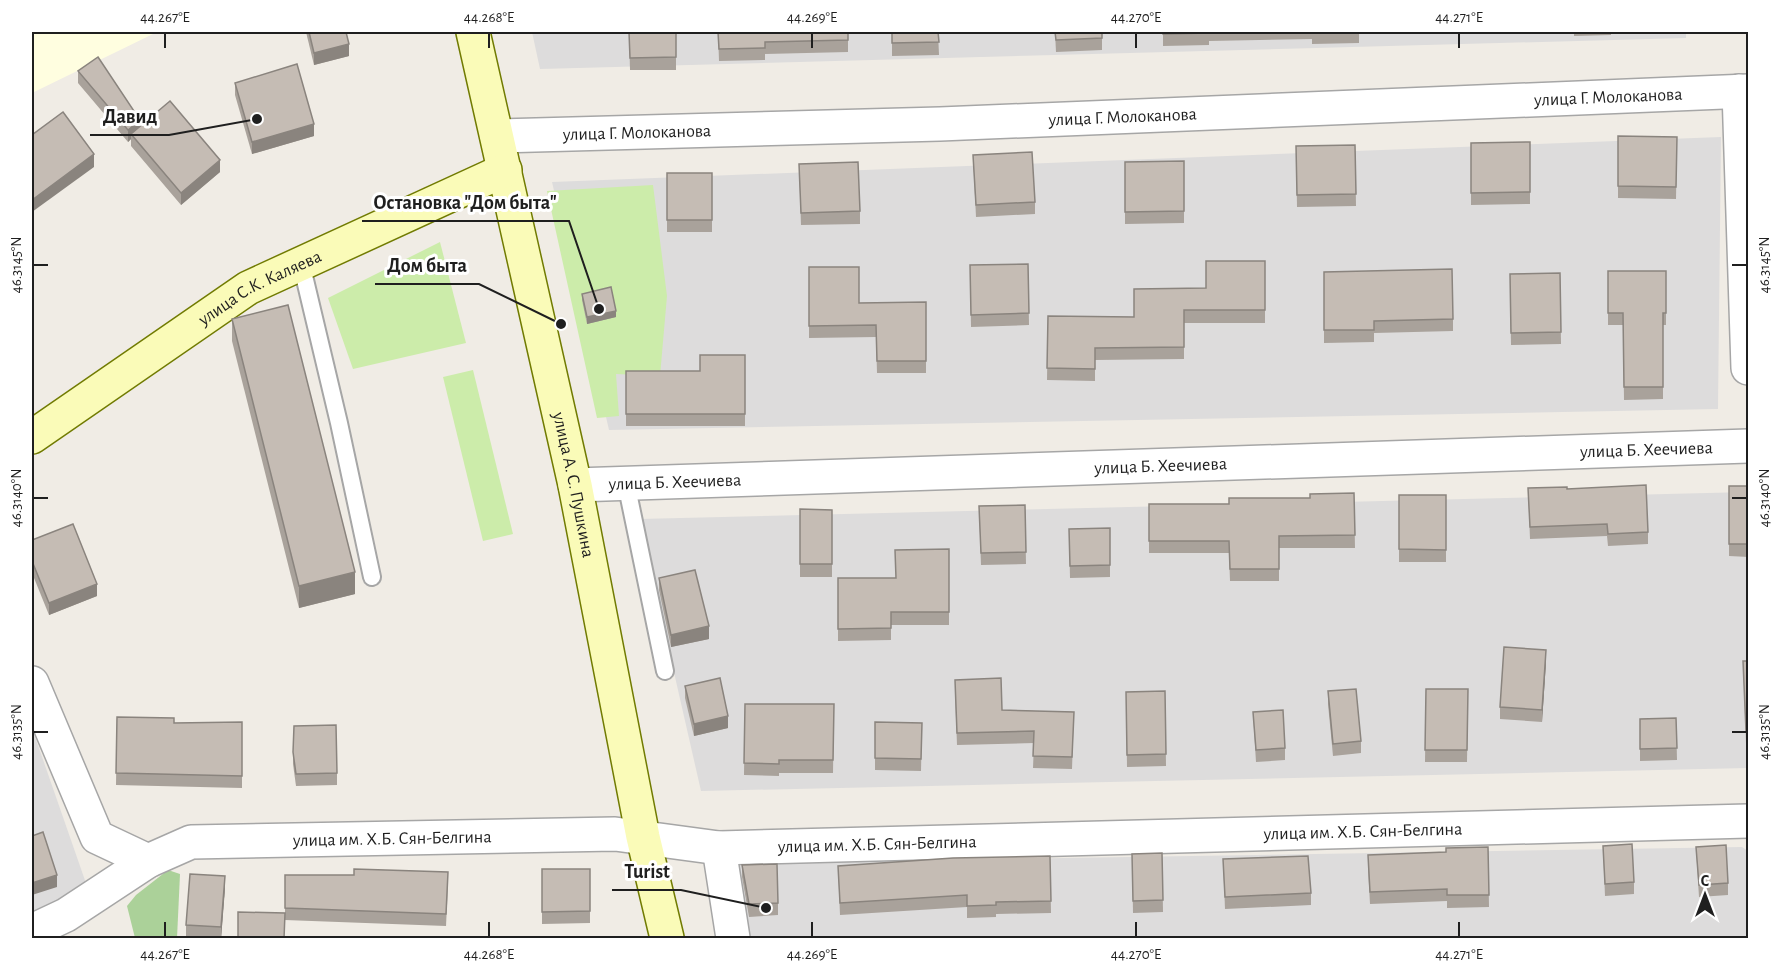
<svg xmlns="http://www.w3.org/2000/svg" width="1780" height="970" viewBox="0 0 1780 970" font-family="'Alegreya Sans',sans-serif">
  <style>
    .residential { fill: #dddcdc }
    .education { fill: #fffee0 }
    .grass { fill: #ccecaa }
    .forest { fill: #abd199 }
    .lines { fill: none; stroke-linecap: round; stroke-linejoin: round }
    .lane-casing { stroke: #a6a6a6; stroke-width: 20 }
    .street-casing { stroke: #a6a6a6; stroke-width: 36 }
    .secondary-casing { stroke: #717b02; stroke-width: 36 }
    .lane { stroke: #fff; stroke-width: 16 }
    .street { stroke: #fff; stroke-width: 33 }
    .secondary { stroke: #fafbb8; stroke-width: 33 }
    .wall { fill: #a9a29b }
    .shaded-wall { fill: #8a847e }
    .building { fill: #c5bcb4; stroke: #8a847e; stroke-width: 1.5 }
    .ticks { fill: none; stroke: #1f1f1f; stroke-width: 2 }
    .labels { text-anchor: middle; stroke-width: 6; stroke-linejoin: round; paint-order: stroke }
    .street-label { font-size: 18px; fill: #1f1f1f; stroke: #fff }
    .leader { fill: none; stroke: #1f1f1f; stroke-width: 2 }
    .callout-dot { fill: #1f1f1f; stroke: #fff; stroke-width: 2 }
    .callout-label { font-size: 20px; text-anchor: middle; font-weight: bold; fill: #1f1f1f; stroke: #fff; stroke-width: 6; stroke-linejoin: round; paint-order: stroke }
    .neatline { fill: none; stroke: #1f1f1f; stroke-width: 2 }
    .ticks-label { font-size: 15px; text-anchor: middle; fill: #1f1f1f }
  </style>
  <rect width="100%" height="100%" fill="#f0ece5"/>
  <g class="residential">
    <polygon points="532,32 1686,32 1686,38 540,69"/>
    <polygon points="1721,137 1718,409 609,430 552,182"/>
    <polygon points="1748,492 1748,768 701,791 639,519"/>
    <polygon points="32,728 88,889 32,912"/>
    <polygon points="1742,847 1748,851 1748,938 743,938 736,866 824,862"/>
  </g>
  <polygon class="education" points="32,32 165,32 153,34 32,93"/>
  <g class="grass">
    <polygon points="653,185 667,296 660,376 616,374 619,416 597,418 547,191"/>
    <polygon points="440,242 466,343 353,369 328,298"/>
    <polygon points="473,370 513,534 483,541 443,377"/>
  </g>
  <polygon class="forest" points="168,870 180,874 177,938 135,938 127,906 136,895"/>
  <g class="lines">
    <defs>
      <g id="lane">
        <polyline points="301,263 339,423 372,577"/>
        <polyline points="626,483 665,671"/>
      </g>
      <g id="street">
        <polyline points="1739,91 1748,368"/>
        <path id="s1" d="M497,136l443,-12 808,-33"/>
        <path id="s2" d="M575,485l1173,-39"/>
        <polyline points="32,683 97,837 148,861"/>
        <polyline points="719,848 733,938"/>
        <path id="s3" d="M32,931l34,-16 82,-54 43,-19 424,-8 104,14 1029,-27"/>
      </g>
      <g id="secondary">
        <path id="s4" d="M473,32l102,453 68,352 24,101"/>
        <path id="s5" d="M32,437l216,-149 257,-118"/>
      </g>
    </defs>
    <use href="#lane" class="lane-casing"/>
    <use href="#street" class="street-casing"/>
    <use href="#secondary" class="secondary-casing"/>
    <use href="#lane" class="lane"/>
    <use href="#street" class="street"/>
    <use href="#secondary" class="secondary"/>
  </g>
  <g class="wall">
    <polygon points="306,32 346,32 349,56 314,65"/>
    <polygon points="629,32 676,32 676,70 630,70"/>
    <polygon points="718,32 848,32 848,52 765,54 765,60 719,61"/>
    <polygon points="892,32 938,32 939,55 892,56"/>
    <polygon points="1055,32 1102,32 1102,50 1056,52"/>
    <polygon points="1163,32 1359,32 1359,43 1312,44 1312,39 1209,41 1209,45 1163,46"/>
    <polygon points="1574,32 1611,32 1611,35 1574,36"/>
    <polygon points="78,71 140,127 220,172 181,205 131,146 131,139 128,142 78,83"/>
    <polygon points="235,83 314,136 252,154 235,95"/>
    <polygon points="1618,136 1677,137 1676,199 1618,198"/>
    <polygon points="1530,142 1530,204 1471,205 1471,143"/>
    <polygon points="1355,145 1356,206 1297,207 1296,146"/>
    <polygon points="973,155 1035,202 1035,214 976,217"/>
    <polygon points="1184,161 1184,223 1125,224 1125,162"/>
    <polygon points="799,164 860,211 860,224 801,225"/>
    <rect x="667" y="173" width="45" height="59"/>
    <polygon points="1265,261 1265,323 1184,323 1184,359 1095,360 1095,381 1047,380 1048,316 1134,317 1206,288"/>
    <polygon points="1028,264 1029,325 971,327 970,265"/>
    <polygon points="809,267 859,303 926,302 926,373 877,373 876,337 809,338"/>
    <polygon points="1608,271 1666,271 1666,325 1663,325 1663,399 1624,400 1623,325 1608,325"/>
    <polygon points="1324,272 1453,319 1453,331 1374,333 1374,342 1324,343"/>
    <polygon points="1560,273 1561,344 1511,345 1510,274"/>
    <polygon points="582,294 616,317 587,324 582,300"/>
    <polygon points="232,319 355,594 299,608 232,341"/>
    <polygon points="745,355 745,426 626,426 626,371 700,371"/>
    <polygon points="1729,486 1749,486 1749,557 1729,556"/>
    <polygon points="1528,488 1567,489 1648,532 1648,544 1608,546 1607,536 1530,539"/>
    <polygon points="1354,493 1355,548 1279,548 1279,581 1230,581 1229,553 1149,553 1149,504 1229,504 1310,498"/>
    <rect x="1399" y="495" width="47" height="67"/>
    <polygon points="1025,505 1026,564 981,565 979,506"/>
    <polygon points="800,509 832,510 832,577 800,577"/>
    <polygon points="1110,528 1110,577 1070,578 1069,529"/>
    <polygon points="32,540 97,596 49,615 32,573"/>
    <polygon points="949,549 949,625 891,625 891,640 838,641 838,578 896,578"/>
    <polygon points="659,578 709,639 671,647 659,590"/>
    <polygon points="1743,661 1749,661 1749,743 1746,743"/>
    <polygon points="1546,662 1542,722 1500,719 1500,707"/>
    <polygon points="685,686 728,728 694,736 685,698"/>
    <polygon points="1426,689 1468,689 1467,762 1425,762"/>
    <polygon points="1165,691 1166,766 1127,767 1126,692"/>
    <polygon points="1328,691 1361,741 1361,753 1333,756 1328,704"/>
    <polygon points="955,692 1002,710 1074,712 1072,769 1033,768 1034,743 957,745"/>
    <polygon points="745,704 834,704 833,773 779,773 779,776 744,775"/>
    <polygon points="1253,712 1285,748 1285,760 1256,762"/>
    <polygon points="117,717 174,723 242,722 242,788 116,785"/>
    <polygon points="1676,718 1677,760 1640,761 1640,719"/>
    <polygon points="875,722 922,723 921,771 875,770"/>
    <polygon points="294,726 337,773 337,785 296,786 293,764"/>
    <polygon points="1603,846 1634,882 1634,894 1605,896"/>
    <polygon points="1488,847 1489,907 1447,908 1447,901 1370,904 1368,867 1446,852"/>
    <polygon points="1696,847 1728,883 1728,895 1699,897"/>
    <polygon points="1162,853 1163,912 1133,913 1132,854"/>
    <polygon points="1050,856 1051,913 996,914 996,917 967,918 967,907 840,915 838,866"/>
    <polygon points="1223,859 1311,893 1311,905 1225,909"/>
    <polygon points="742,865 778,903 778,915 749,917 742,877"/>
    <polygon points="542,869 590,869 590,923 542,924"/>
    <polygon points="285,875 448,884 446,926 285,920"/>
    <polygon points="225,888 221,939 186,937 186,925"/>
  </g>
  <g class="shaded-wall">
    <polygon points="349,44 349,56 314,65 314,53"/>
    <polygon points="140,120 140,133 131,134 131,139 128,142 128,130"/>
    <polygon points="314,124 314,136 252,154 252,142"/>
    <polygon points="94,154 94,167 32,212 32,200"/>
    <polygon points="220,160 220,172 181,205 181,193"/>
    <polygon points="616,311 616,317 587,324 587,317"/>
    <polygon points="355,572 355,594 299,608 299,586"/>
    <polygon points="97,584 97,596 49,615 49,603"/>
    <polygon points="709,626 709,639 671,647 671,635"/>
    <polygon points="1546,650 1546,662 1542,722 1542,710"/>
    <polygon points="728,716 728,728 694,736 694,724"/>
    <polygon points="57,875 57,887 32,895 32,883"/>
    <polygon points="225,876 225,888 221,939 221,927"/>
  </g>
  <g class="building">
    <polygon points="309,32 346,32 349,44 314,53"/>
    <polygon points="629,32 676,32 676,57 630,58"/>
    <polygon points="718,32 848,32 848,40 765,42 765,48 719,49"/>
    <polygon points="892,32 938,32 939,42 892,43"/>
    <polygon points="1055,32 1102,32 1102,38 1056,40"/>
    <polygon points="1163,32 1209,32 1209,33 1163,34"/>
    <polygon points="98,57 140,120 128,130 78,71"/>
    <polygon points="297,64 314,124 252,142 235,83"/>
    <polygon points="170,101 220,160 181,193 131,134"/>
    <polygon points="63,112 94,154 32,200 32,135"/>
    <polygon points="1618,136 1677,137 1676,187 1618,186"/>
    <polygon points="1530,142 1530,192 1471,193 1471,143"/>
    <polygon points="1355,145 1356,194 1297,195 1296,146"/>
    <polygon points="1032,152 1035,202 976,205 973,155"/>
    <polygon points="1184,161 1184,211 1125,212 1125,162"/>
    <polygon points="858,162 860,211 801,213 799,164"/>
    <rect x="667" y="173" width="45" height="47"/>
    <polygon points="1206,261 1265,261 1265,310 1184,310 1184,347 1095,348 1095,369 1047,368 1048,316 1134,317 1134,289 1206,288"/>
    <polygon points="1028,264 1029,313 971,315 970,265"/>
    <polygon points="809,267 859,267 859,303 926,302 926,361 877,361 876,325 809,326"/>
    <polygon points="1452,269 1453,319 1374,321 1374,330 1324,330 1324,272"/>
    <polygon points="1608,271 1666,271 1666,313 1663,313 1663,387 1624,387 1623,313 1608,313"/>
    <polygon points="1560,273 1561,332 1511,333 1510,274"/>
    <polygon points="611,287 616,311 587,317 582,294"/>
    <polygon points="288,305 355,572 299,586 232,319"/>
    <polygon points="700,355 745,355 745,414 626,414 626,371 700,371"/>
    <polygon points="1646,485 1648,532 1608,534 1607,524 1530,527 1528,488 1567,487 1567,489"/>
    <rect x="1729" y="486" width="20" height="58"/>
    <polygon points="1354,493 1355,535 1279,536 1279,569 1230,569 1229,541 1149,541 1149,504 1229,504 1229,498 1310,498 1310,494"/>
    <polygon points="1399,495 1446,495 1446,550 1399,549"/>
    <polygon points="1025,505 1026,552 981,553 979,506"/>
    <polygon points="800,509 832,510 832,564 800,564"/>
    <polygon points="73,524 97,584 49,603 32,561 32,540"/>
    <polygon points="1110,528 1110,565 1070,566 1069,529"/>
    <polygon points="949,549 949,612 891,612 891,628 838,629 838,578 896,578 895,550"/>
    <polygon points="695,570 709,626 671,635 659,578"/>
    <polygon points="1504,647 1546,650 1542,710 1500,707"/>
    <polygon points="1743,661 1749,661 1749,730 1746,731"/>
    <polygon points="720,678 728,716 694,724 685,686"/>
    <polygon points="1001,678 1002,710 1074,712 1072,757 1033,756 1034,731 957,733 955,680"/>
    <polygon points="1356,689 1361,741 1333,744 1328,691"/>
    <polygon points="1426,689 1468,689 1467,750 1425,750"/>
    <polygon points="1165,691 1166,754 1127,755 1126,692"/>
    <polygon points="745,704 834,704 833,760 779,760 779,764 744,763"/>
    <polygon points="1283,710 1285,748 1256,750 1253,712"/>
    <polygon points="117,717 174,718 174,723 242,722 242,776 116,773"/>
    <polygon points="1676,718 1677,748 1640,749 1640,719"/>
    <polygon points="875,722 922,723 921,759 875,758"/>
    <polygon points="336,725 337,773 296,774 293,752 294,726"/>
    <polygon points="43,832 57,875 32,883 32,836"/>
    <polygon points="1632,844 1634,882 1605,884 1603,846"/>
    <polygon points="1726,845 1728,883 1699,885 1696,847"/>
    <polygon points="1488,847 1489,895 1447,895 1447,889 1370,892 1368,855 1446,852 1446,848"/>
    <polygon points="1162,853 1163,900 1133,901 1132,854"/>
    <polygon points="1050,856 1051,901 996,902 996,905 967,906 967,895 840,903 838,866 953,858"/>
    <polygon points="1308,856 1311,893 1225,897 1223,859"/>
    <polygon points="777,864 778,903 749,904 742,865"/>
    <polygon points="354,869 448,872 446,914 285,908 285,875 354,875"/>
    <polygon points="542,869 590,869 590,911 542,912"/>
    <polygon points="190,874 225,876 221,927 186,925"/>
    <polygon points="238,912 285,913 284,939 238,939"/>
  </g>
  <path class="ticks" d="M165,33v15M489,33v15M812,33v15M1136,33v15M1459,33v15M33,265h15M1732,265h15M33,498h15M1732,498h15M33,732h15M1732,732h15M165,922v15M489,922v15M812,922v15M1136,922v15M1459,922v15"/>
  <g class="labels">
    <g class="street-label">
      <text dy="6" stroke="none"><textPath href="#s1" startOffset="1112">улица Г. Молоканова</textPath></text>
      <text dy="6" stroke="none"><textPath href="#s1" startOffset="626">улица Г. Молоканова</textPath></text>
      <text dy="6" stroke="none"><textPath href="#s1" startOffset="140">улица Г. Молоканова</textPath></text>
      <text dy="6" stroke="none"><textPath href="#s5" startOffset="273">улица С.К. Каляева</textPath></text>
      <text dy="6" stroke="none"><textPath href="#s2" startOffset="1072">улица Б. Хеечиева</textPath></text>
      <text dy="6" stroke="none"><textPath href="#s2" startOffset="586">улица Б. Хеечиева</textPath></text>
      <text dy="6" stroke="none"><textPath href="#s2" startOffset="100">улица Б. Хеечиева</textPath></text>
      <text dy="6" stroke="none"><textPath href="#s4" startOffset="464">улица А. С. Пушкина</textPath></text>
      <text dy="6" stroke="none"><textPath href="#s3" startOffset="1356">улица им. Х.Б. Сян-Белгина</textPath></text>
      <text dy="6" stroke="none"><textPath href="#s3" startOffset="384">улица им. Х.Б. Сян-Белгина</textPath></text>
      <text dy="6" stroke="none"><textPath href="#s3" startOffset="870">улица им. Х.Б. Сян-Белгина</textPath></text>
    </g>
  </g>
  <path class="leader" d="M257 119L169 135H90M599 309L569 221H362M561 324L479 284H375M766 908L681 890H612"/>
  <g class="callout-dot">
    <circle cx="257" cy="119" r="6"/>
    <circle cx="599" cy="309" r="6"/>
    <circle cx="561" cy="324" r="6"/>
    <circle cx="766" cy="908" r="6"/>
  </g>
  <g class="callout-label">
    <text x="130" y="123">Давид</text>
    <text x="465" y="209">Остановка "Дом быта"</text>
    <text x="427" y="272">Дом быта</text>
    <text x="647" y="878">Turist</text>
  </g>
  <rect width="1780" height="970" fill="none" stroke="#ffffff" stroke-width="66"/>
  <g transform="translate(1705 895)" stroke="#ffffff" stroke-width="4.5" paint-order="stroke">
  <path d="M0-4.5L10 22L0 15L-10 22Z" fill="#1f1f1f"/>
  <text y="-9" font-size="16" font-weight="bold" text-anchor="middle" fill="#1f1f1f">С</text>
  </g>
  <rect x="33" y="33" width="1714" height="904" class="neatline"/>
  <g class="ticks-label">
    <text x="165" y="22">44.267°E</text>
    <text x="489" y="22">44.268°E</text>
    <text x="812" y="22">44.269°E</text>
    <text x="1136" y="22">44.270°E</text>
    <text x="1459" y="22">44.271°E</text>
    <text transform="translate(16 265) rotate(-90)" y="5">46.3145°N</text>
    <text transform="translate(1764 265) rotate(-90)" y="5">46.3145°N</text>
    <text transform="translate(16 498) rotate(-90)" y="5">46.3140°N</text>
    <text transform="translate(1764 498) rotate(-90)" y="5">46.3140°N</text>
    <text transform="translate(16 732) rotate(-90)" y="5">46.3135°N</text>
    <text transform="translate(1764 732) rotate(-90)" y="5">46.3135°N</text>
    <text x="165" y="959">44.267°E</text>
    <text x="489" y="959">44.268°E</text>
    <text x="812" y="959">44.269°E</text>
    <text x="1136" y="959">44.270°E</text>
    <text x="1459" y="959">44.271°E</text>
  </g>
</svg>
